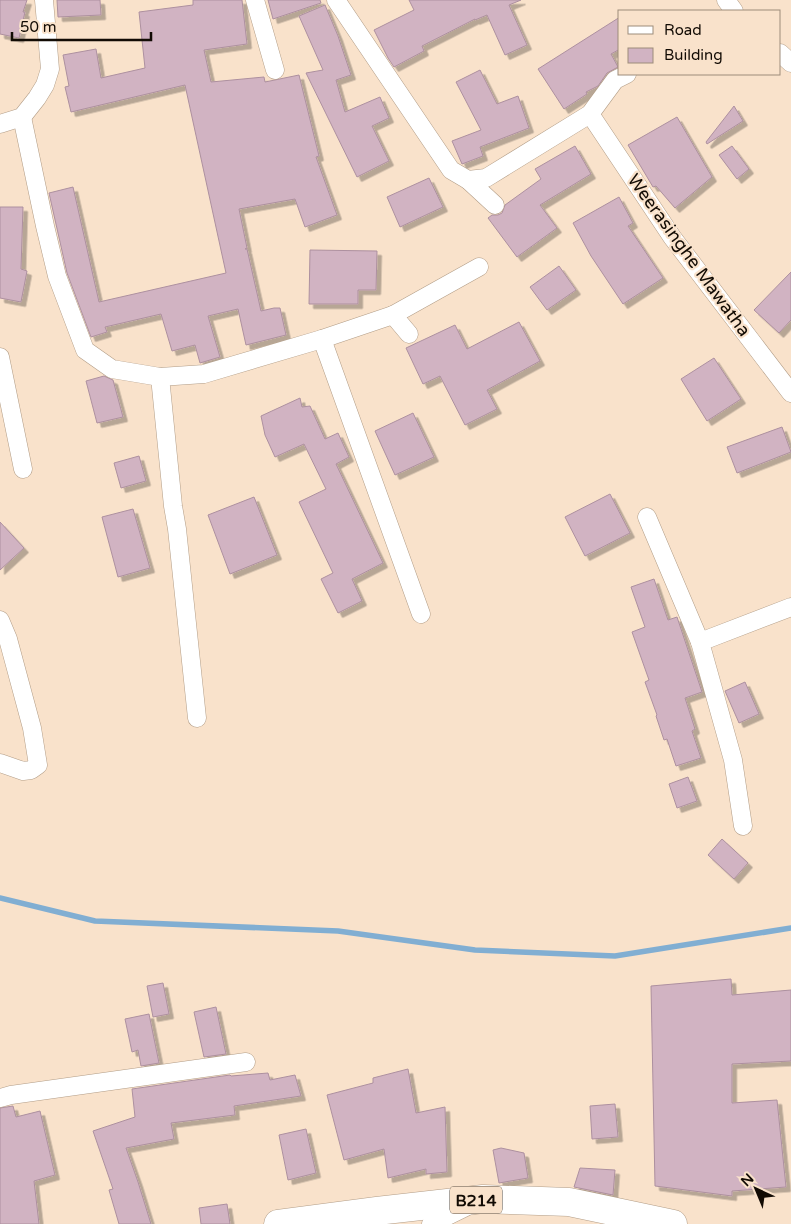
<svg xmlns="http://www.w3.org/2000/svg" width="791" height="1224" viewBox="0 0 791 1224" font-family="'Varela Round',sans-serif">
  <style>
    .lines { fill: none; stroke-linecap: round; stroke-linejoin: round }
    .stream { stroke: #81aed2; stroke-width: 5.5 }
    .building { fill: #d1b3c2; stroke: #ad909f; filter: url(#shadow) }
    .street-casing { stroke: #b29d87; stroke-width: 19 }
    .primary-casing { stroke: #b29d87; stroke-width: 29 }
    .street { stroke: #fff; stroke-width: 18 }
    .primary { stroke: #fff; stroke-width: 28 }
    .labels { text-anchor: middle; stroke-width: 4.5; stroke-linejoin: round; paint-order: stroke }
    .shield { fill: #f9e2cb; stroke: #574c40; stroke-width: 1 }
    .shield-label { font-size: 16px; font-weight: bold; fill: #120b04 }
    .street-label { font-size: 18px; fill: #120b04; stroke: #f9e2cb }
  </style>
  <defs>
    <filter id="shadow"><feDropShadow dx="4.5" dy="4.5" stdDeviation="0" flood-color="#0004"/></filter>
  </defs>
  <rect width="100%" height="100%" fill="#f9e2cb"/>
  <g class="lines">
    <polyline class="stream" points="0,898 95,921 338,931 475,950 615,956 791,928"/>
  </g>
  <g class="building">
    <polygon points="0,0 27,0 23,12 25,12 19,38 0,34"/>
    <polygon points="57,0 100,0 101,15 58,17"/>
    <polygon points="193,0 242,0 247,44 204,50 211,82 264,77 265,82 299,75 319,156 316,157 337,215 305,227 295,199 239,209 247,248 245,249 247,249 261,311 274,308 280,308 286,335 246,345 238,309 208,316 220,357 200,363 195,345 172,351 161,314 105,327 107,332 91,337 67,273 49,193 73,187 99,302 226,273 185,85 71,112 65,87 69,86 63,55 96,49 101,78 145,68 139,12 193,5"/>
    <polygon points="268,0 320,0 321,3 273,19"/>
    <polygon points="409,0 521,0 509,5 527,45 505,55 487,15 475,20 475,19 422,46 424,51 394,67 388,58 374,30 414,10"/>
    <polygon points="325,5 338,36 351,75 336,80 345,112 380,97 389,118 372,126 389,161 357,177 306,73 323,70 299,16"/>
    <polygon points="620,17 620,49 611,54 618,67 607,73 598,86 586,92 587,94 564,109 538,69"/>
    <polygon points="480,70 497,104 518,96 529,128 480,147 483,156 462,164 452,141 481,130 456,82"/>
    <polygon points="734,106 743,121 707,144 706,142"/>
    <polygon points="677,117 712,177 675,208 656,186 653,187 628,145"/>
    <polygon points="575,146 591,174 540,205 557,228 517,257 488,218 492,215 498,215 502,213 505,205 541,179 535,169"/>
    <polygon points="732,146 749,169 737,179 719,155"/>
    <polygon points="429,178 443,207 400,227 387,197"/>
    <polygon points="619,197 633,223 628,226 663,278 623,304 591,256 573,223"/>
    <polygon points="0,207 23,207 21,269 27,271 21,302 0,298"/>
    <polygon points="310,250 377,251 376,290 358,290 358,304 309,304"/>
    <polygon points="559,266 576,290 547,310 530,287"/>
    <polygon points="791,272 791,320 779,333 754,310"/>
    <polygon points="519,322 540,361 487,390 497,409 465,425 440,376 423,384 406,348 455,325 467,349"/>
    <polygon points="714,358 741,399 707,421 681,379"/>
    <polygon points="104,376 113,380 123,417 97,423 86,381"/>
    <polygon points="300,398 302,407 310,406 325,439 338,433 349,457 336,464 383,563 352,579 362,601 338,613 321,579 333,573 299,502 326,489 304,444 275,457 265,435 261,416"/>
    <polygon points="413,413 434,457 395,475 375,431"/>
    <polygon points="782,427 791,452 737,473 727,447"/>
    <polygon points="139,456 146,481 121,488 114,463"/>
    <polygon points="610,494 630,533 585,556 565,517"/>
    <polygon points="254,497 277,555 230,574 208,515"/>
    <polygon points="133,509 150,568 118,577 102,517"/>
    <polygon points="0,522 24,548 0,570"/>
    <polygon points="654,579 668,620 677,617 702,692 685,698 695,729 692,731 701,758 676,766 667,739 664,740 656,716 657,715 645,682 649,680 632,632 645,627 631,587"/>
    <polygon points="745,682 759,714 739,723 725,691"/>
    <polygon points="688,777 697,801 677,808 669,784"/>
    <polygon points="722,839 748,863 734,879 708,855"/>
    <polygon points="731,979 732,995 791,990 791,1061 732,1064 732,1103 777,1100 786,1187 732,1191 732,1196 655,1186 651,986"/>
    <polygon points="163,983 169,1014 153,1017 147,986"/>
    <polygon points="216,1007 226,1054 204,1057 194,1012"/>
    <polygon points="149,1014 159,1063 141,1066 138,1050 132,1052 125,1019"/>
    <polygon points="408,1069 416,1113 445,1107 447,1172 426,1174 426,1169 388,1178 384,1149 344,1160 327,1095 373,1083 373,1078"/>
    <polygon points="268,1073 270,1080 295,1075 301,1096 234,1106 235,1115 171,1123 174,1139 126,1148 138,1182 151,1224 119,1224 109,1190 113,1189 93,1131 135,1117 132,1089 230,1075 231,1076"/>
    <polygon points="615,1104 618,1137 592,1139 590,1106"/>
    <polygon points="13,1106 16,1117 40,1111 55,1175 34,1181 39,1224 0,1224 0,1108"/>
    <polygon points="306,1129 316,1173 288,1180 279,1135"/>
    <polygon points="501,1148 524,1153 528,1178 499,1183 493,1150"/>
    <polygon points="580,1168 615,1170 613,1195 574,1187"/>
    <polygon points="227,1204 230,1224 201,1224 199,1208"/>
  </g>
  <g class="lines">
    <defs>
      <g id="street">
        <polyline points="255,0 275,70"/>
        <polyline points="336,0 430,139 451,170 468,180 486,178 590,114 615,80 627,74"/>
        <polyline points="726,0 734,11"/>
        <polyline points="780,53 791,63"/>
        <polyline points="590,114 672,237 791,393"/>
        <polyline points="22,117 45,226 57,276 85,350 112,369 160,377 204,374 322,339 393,315 479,267"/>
        <polyline points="0,124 22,117 37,98 45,85 50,69 44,0"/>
        <polyline points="468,180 495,205"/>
        <polyline points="393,315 409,334"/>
        <polyline points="322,339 421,614"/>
        <polyline points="0,357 23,469"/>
        <polyline points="160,377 173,506 177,529 197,718"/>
        <polyline points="647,517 700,642"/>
        <polyline points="0,620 8,639 32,728 38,765 31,770 23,771 0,763"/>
        <polyline points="743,826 733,760 700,642 791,607"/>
        <polyline points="0,1098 11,1095 246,1062"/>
        <polyline points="431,1224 466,1207"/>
      </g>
      <polyline id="primary" points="278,1224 377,1211 483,1199 569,1202 673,1224"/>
    </defs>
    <use href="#street" class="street-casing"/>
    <use href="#primary" class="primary-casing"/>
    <use href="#street" class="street"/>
    <use href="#primary" class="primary"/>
  </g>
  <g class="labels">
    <rect class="shield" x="450" y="1186.5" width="52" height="27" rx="4"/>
    <g class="shield-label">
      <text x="476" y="1206">B214</text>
    </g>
    <g class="street-label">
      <text transform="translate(689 255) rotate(54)" y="6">Weerasinghe Mawatha</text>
    </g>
  </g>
  <rect x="618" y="10" width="162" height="65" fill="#f9e2cb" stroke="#9d8c7b"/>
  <rect x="628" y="26" width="25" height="8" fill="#ffffff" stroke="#9d8c7b"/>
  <text x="664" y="35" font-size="15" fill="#120b04">Road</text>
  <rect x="628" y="48" width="25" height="15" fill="#d1b3c2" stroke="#9d8c7b"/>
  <text x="664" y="60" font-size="15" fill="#120b04">Building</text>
  <g transform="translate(756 1189) rotate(316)" stroke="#f9e2cb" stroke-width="4" paint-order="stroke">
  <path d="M0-4L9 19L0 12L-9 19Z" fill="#120b04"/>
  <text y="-8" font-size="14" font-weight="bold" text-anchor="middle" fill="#120b04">N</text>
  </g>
  <path d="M12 32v8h139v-8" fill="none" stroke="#120b04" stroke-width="2.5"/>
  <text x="20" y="32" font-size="15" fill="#120b04" stroke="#f9e2cb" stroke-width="4" paint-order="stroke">50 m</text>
</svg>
